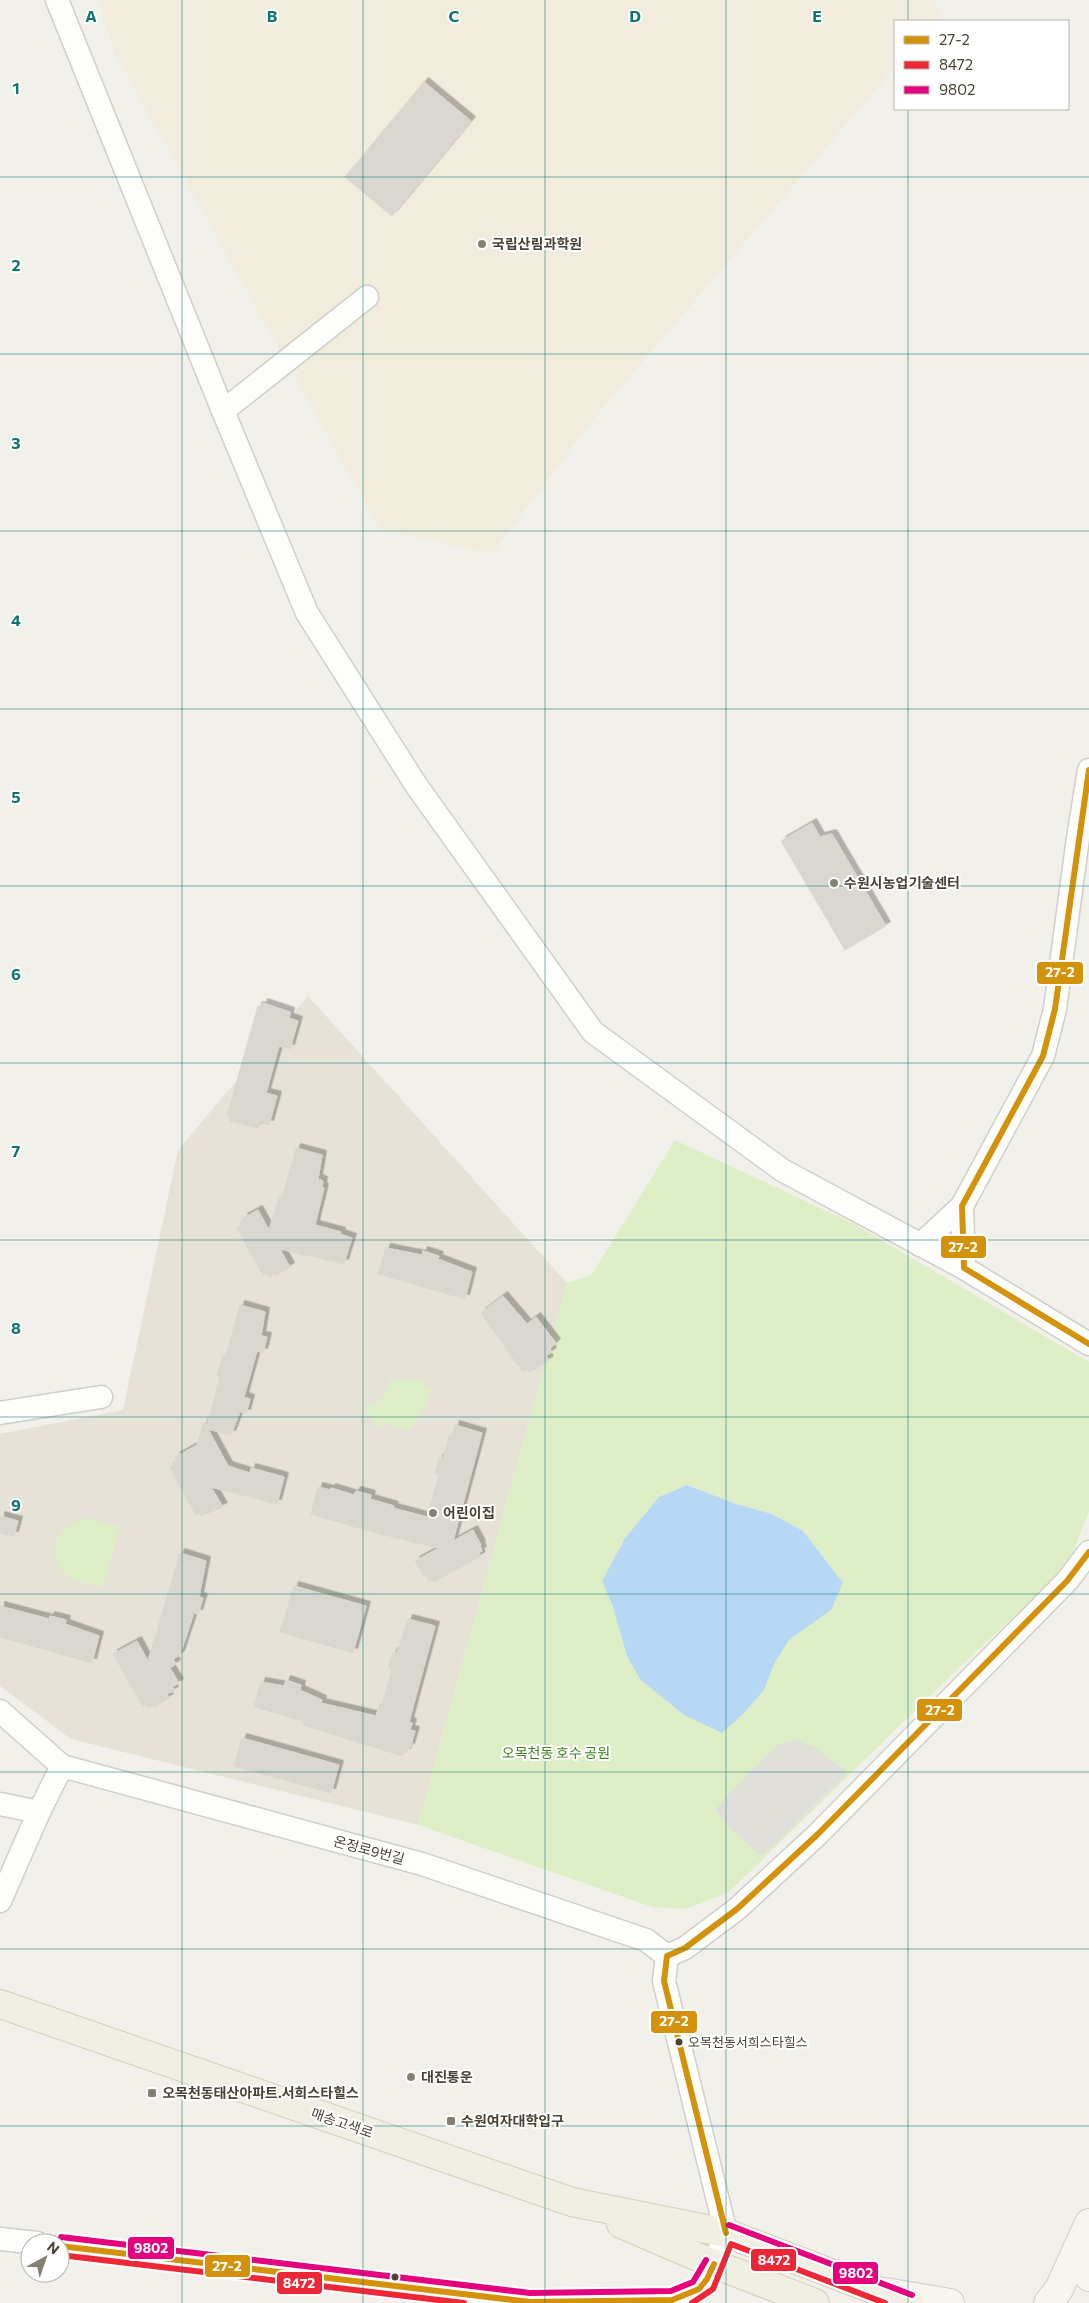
<svg xmlns="http://www.w3.org/2000/svg" width="1089" height="2303" viewBox="0 0 1089 2303" font-family="Commissioner,'Noto Sans KR',sans-serif">
  <style>
    .residential { fill: #e7e2d7 }
    .education { fill: #f1ecdc }
    .green { fill: #deefc8; fill-rule: evenodd }
    .parking { fill: #e1dfda }
    .water { fill: #b7d8f4 }
    .building { fill: #dad7d1; stroke: #dbd7d0; filter: url(#shadow) }
    .lines { fill: none; stroke-linecap: round; stroke-linejoin: round }
    .street-casing { stroke: #d0cec8; stroke-width: 25 }
    .secondary-casing { stroke: #d2cec0; stroke-width: 30 }
    .primary-casing { stroke: #d6ceb6; stroke-width: 30 }
    .street { stroke: #fdfdfc; stroke-width: 22 }
    .secondary { stroke: #f7f5ef; stroke-width: 28 }
    .primary { stroke: #f1eee4; stroke-width: 28 }
    .bus-1-casing { stroke: #fff; stroke-width: 10 }
    .bus-2-casing { stroke: #fff; stroke-width: 10 }
    .bus-3-casing { stroke: #fff; stroke-width: 10 }
    .bus-1 { stroke: #d4920b; stroke-width: 6 }
    .bus-2 { stroke: #ee2737; stroke-width: 6 }
    .bus-3 { stroke: #e5007d; stroke-width: 6 }
    .grid { fill: none; stroke: #0f766e; stroke-width: 1; stroke-opacity: 0.55 }
    .poi-dot { fill: #848074; stroke: #fff; stroke-width: 2 }
    .bus-dot { fill: #494335; stroke: #fff; stroke-width: 2 }
    .labels { text-anchor: middle; stroke-width: 4; stroke-linejoin: round; paint-order: stroke }
    .bus-label { font-size: 13px; fill: #494335; stroke: #fff; text-anchor: start }
    .poi-label { font-size: 14px; font-weight: bold; fill: #494335; stroke: #fff; text-anchor: start }
    .park-label { font-size: 14px; fill: #418222; stroke: #fff }
    .street-label { font-size: 14px; fill: #494335; stroke: #fff }
    .grid-label { font-size: 16px; text-anchor: middle; font-weight: bold; fill: #0f766e; stroke: #fff; stroke-width: 4; stroke-linejoin: round; paint-order: stroke }
    .line-badge { stroke: #fff; stroke-width: 2 }
    .badge-label { font-size: 14px; text-anchor: middle; font-weight: bold; fill: #fff }
  </style>
  <defs>
    <filter id="shadow"><feDropShadow dx="4.5" dy="-4.5" stdDeviation="0" flood-color="#0004"/></filter>
  </defs>
  <rect width="100%" height="100%" fill="#f2f0ea"/>
  <polygon class="residential" points="308,996 567,1283 418,1825 71,1739 0,1686 0,1434 123,1410 178,1150"/>
  <polygon class="education" points="98,0 932,0 943,11 934,21 895,21 895,67 591,422 492,554 380,529 115,54"/>
  <g class="green">
    <path d="M675,1140l179,84 235,138v149l-21,55 -111,104 -229,223 -43,16 -33,-2 -234,-82 149,-542 25,-9zM688,1485l48,19 36,10 59,96 -42,30 -14,22 -11,28 -151,-83 -11,-26 23,-43 33,-40z"/>
    <path d="M389,1380h35v6h7c-3,18 -10,31 -22,44l-26,-7 -2,5 -6,-2 -11,-19c14,-5 25,-10 25,-27z"/>
    <path d="M87,1518l33,9 -17,60c-10,-3 -29,-5 -37,-12 -24,-21 -7,-52 21,-57z"/>
  </g>
  <polygon class="parking" points="796,1740 814,1747 844,1769 846,1775 765,1854 758,1854 725,1823 716,1809 730,1792 778,1744"/>
  <polygon class="water" points="687,1485 736,1504 772,1514 803,1531 843,1583 831,1610 789,1640 775,1662 764,1690 744,1713 722,1733 684,1715 640,1679 627,1656 613,1607 602,1581 625,1538 659,1497"/>
  <g class="building">
    <polygon points="424,82 471,121 392,216 345,177"/>
    <polygon points="812,823 820,837 832,834 886,926 845,950 781,841"/>
    <polygon points="263,1003 290,1012 289,1018 298,1021 290,1049 279,1046 273,1068 266,1093 277,1096 269,1125 260,1122 258,1128 230,1121 231,1117 227,1116 258,1006 262,1007"/>
    <polygon points="296,1148 322,1155 318,1179 323,1181 322,1187 324,1188 315,1225 341,1232 340,1234 352,1238 344,1264 280,1249 290,1267 275,1276 274,1274 269,1277 267,1273 263,1275 237,1228 241,1226 239,1223 244,1220 243,1218 258,1210 269,1230 279,1198 282,1199"/>
    <polygon points="386,1248 422,1255 423,1251 439,1256 438,1259 472,1272 465,1299 378,1274"/>
    <polygon points="503,1296 527,1324 536,1317 556,1343 550,1349 552,1352 546,1356 549,1360 535,1370 533,1369 529,1372 527,1369 523,1372 481,1313"/>
    <polygon points="240,1305 265,1312 261,1336 267,1337 263,1353 257,1351 244,1397 250,1399 246,1414 240,1412 231,1435 208,1429 228,1466 250,1473 251,1468 284,1477 277,1504 211,1487 223,1507 201,1516 200,1513 196,1515 170,1468 173,1465 172,1462 177,1460 175,1457 197,1445 204,1422 207,1426 220,1377 217,1376 223,1355 226,1356"/>
    <polygon points="455,1425 482,1433 453,1541 473,1530 481,1545 480,1546 482,1551 479,1553 481,1556 434,1582 432,1579 429,1581 426,1575 424,1577 415,1561 439,1548 372,1532 311,1514 318,1487 330,1490 331,1488 354,1495 356,1491 371,1495 370,1499 394,1506 393,1508 427,1517 439,1475 435,1474 439,1458 443,1459 449,1436 452,1437"/>
    <polygon points="0,1516 18,1521 14,1536 0,1533"/>
    <polygon points="180,1553 206,1561 199,1597 203,1598 198,1614 194,1613 180,1655 173,1659 176,1664 170,1668 179,1683 172,1687 174,1691 167,1694 169,1698 154,1707 153,1705 148,1708 146,1704 143,1706 113,1654 137,1641 148,1661"/>
    <polygon points="294,1586 366,1606 353,1653 280,1632"/>
    <polygon points="0,1606 49,1619 50,1616 66,1620 65,1624 99,1636 92,1663 0,1637"/>
    <polygon points="408,1619 435,1626 409,1722 412,1723 410,1730 415,1731 410,1748 408,1747 406,1753 403,1752 402,1756 303,1725 304,1721 254,1707 261,1682 284,1686 286,1680 301,1685 300,1690 322,1700 321,1703 376,1716 380,1704 382,1705 392,1669 388,1668 393,1652 397,1653"/>
    <polygon points="242,1738 339,1765 331,1793 234,1766"/>
  </g>
  <g class="lines">
    <defs>
      <g id="street">
        <polyline points="57,0 223,411 307,613 416,785 593,1032 782,1170 964,1268 1089,1344"/>
        <polyline points="223,411 367,297"/>
        <polyline points="920,1245 962,1206"/>
        <polyline points="964,1268 962,1206 1043,1056 1055,1009 1078,838 1089,770"/>
        <polyline points="0,1413 101,1397"/>
        <polyline points="0,1711 62,1766 39,1812"/>
        <polyline points="62,1766 422,1864 646,1940 667,1956"/>
        <polyline points="0,1804 39,1812 0,1901"/>
        <polyline points="0,2239 37,2243"/>
        <polyline points="60,2246 530,2302 672,2300 692,2294 706,2284 726,2233 664,1981 667,1956 685,1948 737,1909 818,1834 1067,1581 1089,1552"/>
      </g>
      <g id="secondary">
        <polyline points="1089,2263 1089,2277"/>
        <polyline points="885,2292 950,2303"/>
        <polyline points="1048,2303 1059,2289 1089,2223"/>
      </g>
      <g id="primary">
        <polyline points="0,2004 572,2202 726,2233 909,2303"/>
        <polyline points="621,2224 714,2264 815,2303"/>
      </g>
    </defs>
    <use href="#street" class="street-casing"/>
    <use href="#secondary" class="secondary-casing"/>
    <use href="#primary" class="primary-casing"/>
    <use href="#street" class="street"/>
    <use href="#secondary" class="secondary"/>
    <use href="#primary" class="primary"/>
    <defs>
      <g id="bus-1">
        <polyline points="1089,770 1055,1009 1043,1056 962,1206 964,1268 1089,1344"/>
        <polyline points="726,2233 664,1981 667,1956 685,1948 737,1909 818,1834 1067,1581 1089,1552"/>
        <polyline points="60,2246 530,2302 672,2300 699,2289 707,2279 714,2264"/>
      </g>
      <g id="bus-2">
        <polyline points="60,2255 464,2303"/>
        <polyline points="692,2303 713,2289 731,2244 885,2303"/>
      </g>
      <g id="bus-3">
        <polyline points="729,2225 912,2295"/>
        <polyline points="61,2237 530,2293 671,2291 693,2282 706,2260"/>
      </g>
    </defs>
    <use href="#bus-1" class="bus-1-casing"/>
    <use href="#bus-2" class="bus-2-casing"/>
    <use href="#bus-3" class="bus-3-casing"/>
    <use href="#bus-1" class="bus-1"/>
    <use href="#bus-2" class="bus-2"/>
    <use href="#bus-3" class="bus-3"/>
  </g>
  <path class="grid" d="M182,0v2303M363,0v2303M545,0v2303M726,0v2303M908,0v21M908,109v2194M0,177h1089M0,354h1089M0,531h1089M0,709h1089M0,886h1089M0,1063h1089M0,1240h1089M0,1417h1089M0,1594h1089M0,1772h1089M0,1949h1089M0,2126h1089"/>
  <g class="poi-dot">
    <circle cx="482" cy="244" r="5"/>
    <circle cx="834" cy="883" r="5"/>
    <circle cx="433" cy="1513" r="5"/>
    <circle cx="411" cy="2077" r="5"/>
    <rect x="147" y="2088" width="10" height="10" rx="2.5"/>
    <rect x="446" y="2116" width="10" height="10" rx="2.5"/>
  </g>
  <g class="bus-dot">
    <circle cx="679" cy="2042" r="4.5"/>
    <circle cx="395" cy="2277" r="4.5"/>
  </g>
  <g class="labels">
    <g class="bus-label">
      <text x="688" y="2047">오목천동서희스타힐스</text>
    </g>
    <g class="poi-label">
      <text x="492" y="249">국립산림과학원</text>
      <text x="844" y="888">수원시농업기술센터</text>
      <text x="443" y="1518">어린이집</text>
      <text x="421" y="2082">대진통운</text>
      <text x="162" y="2098">오목천동태산아파트.서희스타힐스</text>
      <text x="461" y="2126">수원여자대학입구</text>
    </g>
    <g class="park-label">
      <text x="556" y="1758">오목천동 호수 공원</text>
    </g>
    <g class="street-label">
      <text transform="translate(369 1850) rotate(15)" y="5">온정로9번길</text>
      <text transform="translate(342 2123) rotate(19)" y="5">매송고색로</text>
    </g>
  </g>
  <g class="grid-label">
    <text x="91" y="22">A</text>
    <text x="272" y="22">B</text>
    <text x="454" y="22">C</text>
    <text x="635" y="22">D</text>
    <text x="817" y="22">E</text>
    <text x="16" y="94">1</text>
    <text x="16" y="271">2</text>
    <text x="16" y="449">3</text>
    <text x="16" y="626">4</text>
    <text x="16" y="803">5</text>
    <text x="16" y="980">6</text>
    <text x="16" y="1157">7</text>
    <text x="16" y="1334">8</text>
    <text x="16" y="1511">9</text>
  </g>
  <g class="line-badge">
    <rect x="1036" y="961" width="48" height="24" rx="5" fill="#d4920b"/>
    <rect x="940" y="1235" width="47" height="24" rx="5" fill="#d4920b"/>
    <rect x="916" y="1698" width="47" height="24" rx="5" fill="#d4920b"/>
    <rect x="650" y="2010" width="48" height="24" rx="5" fill="#d4920b"/>
    <rect x="127" y="2236" width="48" height="24" rx="5" fill="#e5007d"/>
    <rect x="750" y="2248" width="47" height="24" rx="5" fill="#ee2737"/>
    <rect x="204" y="2254" width="47" height="24" rx="5" fill="#d4920b"/>
    <rect x="832" y="2261" width="47" height="24" rx="5" fill="#e5007d"/>
    <rect x="276" y="2271" width="47" height="24" rx="5" fill="#ee2737"/>
  </g>
  <g class="badge-label">
    <text x="1060" y="977">27-2</text>
    <text x="963" y="1252">27-2</text>
    <text x="940" y="1715">27-2</text>
    <text x="674" y="2026">27-2</text>
    <text x="151" y="2253">9802</text>
    <text x="774" y="2265">8472</text>
    <text x="227" y="2271">27-2</text>
    <text x="856" y="2278">9802</text>
    <text x="299" y="2288">8472</text>
  </g>
  <rect x="894" y="20" width="175" height="90" fill="#ffffff" stroke="#b6b4ae"/>
  <rect x="904" y="36" width="25" height="8" fill="#d4920b" stroke="#b6b4ae"/>
  <text x="939" y="45" font-size="15" fill="#494335">27-2</text>
  <rect x="904" y="61" width="25" height="8" fill="#ee2737" stroke="#b6b4ae"/>
  <text x="939" y="70" font-size="15" fill="#494335">8472</text>
  <rect x="904" y="86" width="25" height="8" fill="#e5007d" stroke="#b6b4ae"/>
  <text x="939" y="95" font-size="15" fill="#494335">9802</text>
  <g transform="translate(45 2258) rotate(40)"><circle r="24" fill="#ffffff" stroke="#b6b4ae"/>
  <path d="M0-4L9 19L0 12L-9 19Z" fill="#848074"/>
  <text y="-8" font-size="14" font-weight="bold" text-anchor="middle" fill="#494335">N</text>
  </g>
</svg>
